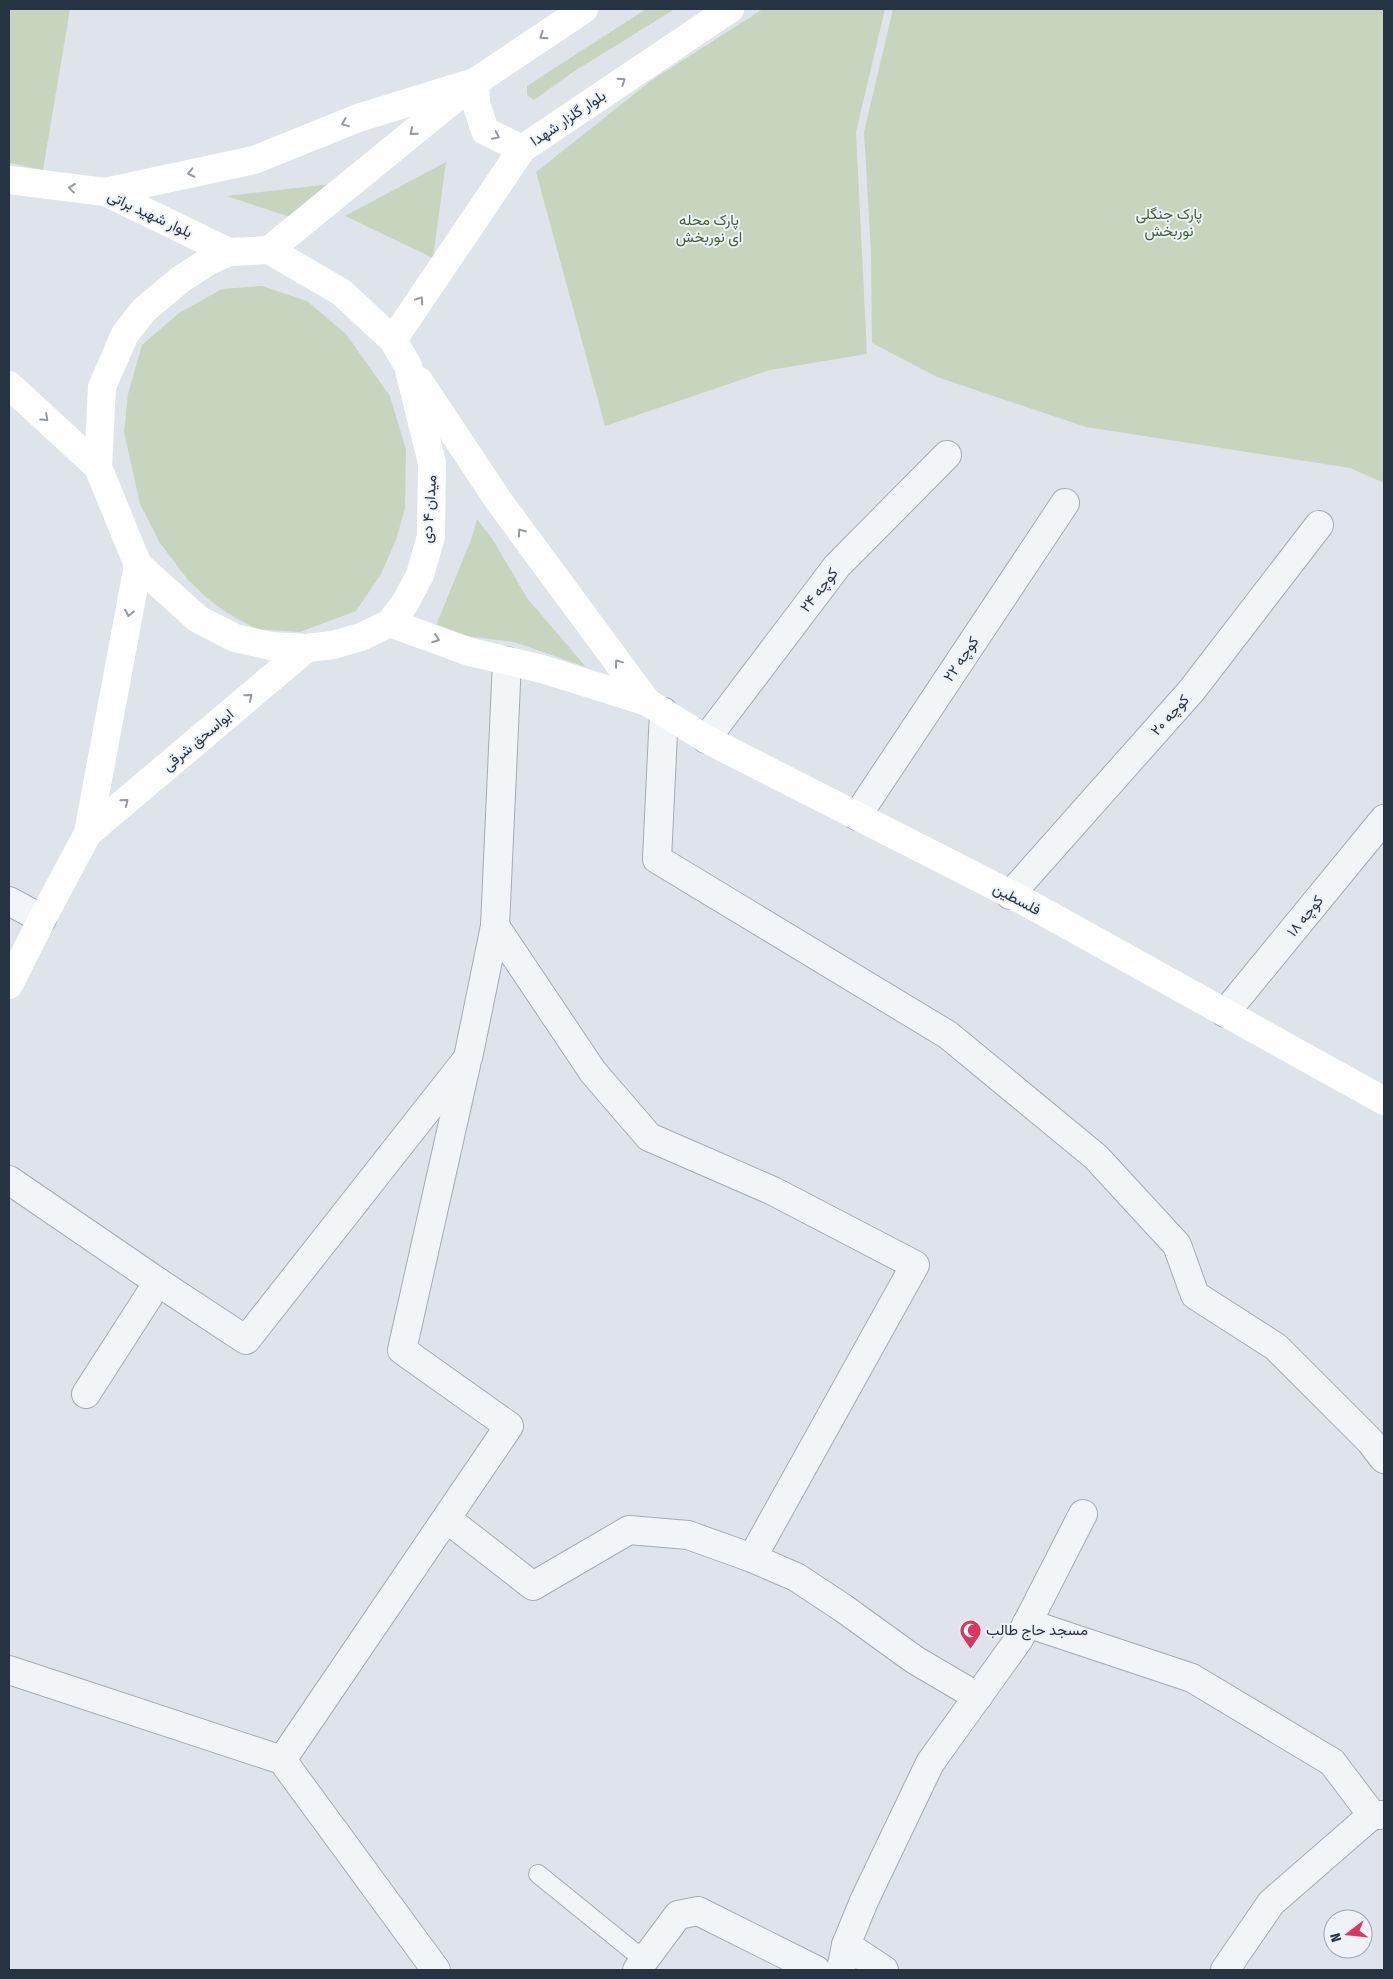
<svg xmlns="http://www.w3.org/2000/svg" width="1393" height="1979" viewBox="0 0 1393 1979" font-family="'Fira Sans Condensed',Vazirmatn,sans-serif">
  <style>
    .green { fill: #c7d5bf }
    .lines { fill: none; stroke-linecap: round; stroke-linejoin: round }
    .service-casing { stroke: #a4abb5; stroke-width: 20 }
    .minor-casing { stroke: #a4abb5; stroke-width: 30 }
    .service { stroke: #f2f5f8; stroke-width: 18 }
    .minor { stroke: #f2f5f8; stroke-width: 28 }
    .secondary { stroke: #fff; stroke-width: 28 }
    .oneway { stroke: #9299a1 }
    .labels { text-anchor: middle; stroke-width: 4; stroke-linejoin: round; paint-order: stroke }
    .street-label { font-size: 15px; fill: #263343; stroke: #eff3f7 }
    .park-label { font-size: 15px; fill: #3f6032; stroke: #eff3f7 }
    .poi-label { font-size: 15px; fill: #263343; stroke: #eff3f7; text-anchor: start }
  </style>
  <rect width="100%" height="100%" fill="#dfe4ea"/>
  <g class="green">
    <polygon points="9,9 70,9 43,170 9,163"/>
    <polygon points="646,9 675,9 573,72 534,100 527,95 527,86"/>
    <polygon points="763,9 885,9 856,132 867,354 770,370 605,426 536,172 652,80"/>
    <polygon points="893,9 1384,9 1384,483 1350,468 1086,427 937,377 872,343 871,252 864,132"/>
    <polygon points="446,162 433,258 345,216"/>
    <polygon points="332,184 290,217 226,196"/>
    <polygon points="262,286 307,301 346,334 390,396 406,450 405,508 396,540 381,574 356,611 300,632 257,629 227,613 207,598 188,580 160,543 140,504 124,432 128,394 142,345 179,313 222,289"/>
    <polygon points="477,519 493,540 527,598 586,667 514,642 442,633 437,625 439,618 471,540"/>
  </g>
  <g class="lines">
    <defs>
      <polyline id="service" points="538,1874 644,1960"/>
      <g id="minor">
        <polyline points="664,712 657,859 948,1035 1096,1157 1177,1245 1195,1295 1276,1347 1370,1441 1384,1459"/>
        <polyline points="706,739 837,566 947,455"/>
        <polyline points="857,816 1065,503"/>
        <polyline points="1010,895 1192,690 1319,525"/>
        <polyline points="9,901 42,919"/>
        <polyline points="495,926 593,1072 649,1137 773,1191 915,1265 752,1558"/>
        <polyline points="1225,1013 1384,819"/>
        <polyline points="9,1180 158,1282 246,1340 468,1058 495,926 507,661"/>
        <polyline points="86,1394 158,1282"/>
        <polyline points="447,1519 533,1586 629,1530 688,1535 752,1558 796,1577 843,1608 915,1660 978,1697"/>
        <polyline points="1027,1623 1192,1678 1332,1762 1372,1815 1384,1815"/>
        <polyline points="9,1670 282,1760 436,1970"/>
        <polyline points="282,1760 509,1426 402,1350 466,1065"/>
        <polyline points="846,1945 884,1970"/>
        <polyline points="637,1970 678,1915 698,1911 816,1970"/>
        <polyline points="841,1970 846,1945 864,1901 930,1763 1019,1639 1083,1514"/>
        <polyline points="1225,1970 1271,1903 1372,1815"/>
      </g>
    </defs>
    <use href="#service" class="service-casing"/>
    <use href="#minor" class="minor-casing"/>
    <use href="#service" class="service"/>
    <use href="#minor" class="minor"/>
    <g class="secondary">
      <polyline points="9,180 105,192 229,252"/>
      <polyline points="105,192 254,160 358,118 475,82 476,103 485,131 522,149"/>
      <polygon points="269,250 341,292 393,340 408,366 432,463 431,536 420,575 405,603 390,623 361,637 333,645 307,648 271,646 235,638 198,619 138,565 98,467 102,387 125,334 144,310 181,279 209,261 229,252"/>
      <polyline points="269,250 475,82 584,9"/>
      <polyline points="393,340 522,149 730,9"/>
      <polyline points="419,381 498,500 647,702"/>
      <polyline points="9,385 98,467"/>
      <polyline points="390,623 470,652 542,669 647,702 706,739 1024,901 1384,1101"/>
      <polyline points="88,833 307,648"/>
      <polyline points="9,985 42,919 88,833 138,565"/>
    </g>
  </g>
  <defs><path id="oneway-chevron" d="M-2-3.5L2.5 0L-2 3.5" fill="none" stroke-width="1.6" stroke-linecap="round" stroke-linejoin="round" transform="scale(1.25)"/></defs>
  <g class="oneway">
    <use href="#oneway-chevron" transform="translate(543 36) rotate(146)"/>
    <use href="#oneway-chevron" transform="translate(622 81) rotate(-34)"/>
    <use href="#oneway-chevron" transform="translate(345 123) rotate(158)"/>
    <use href="#oneway-chevron" transform="translate(413 132) rotate(141)"/>
    <use href="#oneway-chevron" transform="translate(496 136) rotate(26)"/>
    <use href="#oneway-chevron" transform="translate(191 173) rotate(168)"/>
    <use href="#oneway-chevron" transform="translate(72 188) rotate(-173)"/>
    <use href="#oneway-chevron" transform="translate(420 300) rotate(-56)"/>
    <use href="#oneway-chevron" transform="translate(45 418) rotate(42)"/>
    <use href="#oneway-chevron" transform="translate(521 532) rotate(-126)"/>
    <use href="#oneway-chevron" transform="translate(129 613) rotate(101)"/>
    <use href="#oneway-chevron" transform="translate(436 639) rotate(20)"/>
    <use href="#oneway-chevron" transform="translate(618 663) rotate(-127)"/>
    <use href="#oneway-chevron" transform="translate(249 697) rotate(-40)"/>
    <use href="#oneway-chevron" transform="translate(125 802) rotate(-40)"/>
  </g>
  <defs>
    <symbol id="mosque-pin" viewBox="-11 -11 22 30"><path d="M0 17L-7.5 6A9.5 9.5 0 1 1 7.5 6Z" fill="#dd365e" stroke="#eff3f7"/><path d="M3.5-4.9A6 6 0 1 0 3.5 4.9A5 5 0 1 1 3.5-4.9Z" fill="#fff"/></symbol>
  </defs>
  <g fill-rule="evenodd">
    <use href="#mosque-pin" x="958" y="1618" width="25" height="34"/>
  </g>
  <g class="labels">
    <g class="street-label">
      <text transform="translate(568 118) rotate(-34)" y="5">بلوار گلزار شهدا</text>
      <text transform="translate(150 214) rotate(25)" y="5">بلوار شهید براتی</text>
      <text transform="translate(429 509) rotate(-86)" y="5">میدان ۴ دی</text>
      <text transform="translate(819 590) rotate(-52)" y="5">کوچه ۲۴</text>
      <text transform="translate(961 659) rotate(-56)" y="5">کوچه ۲۲</text>
      <text transform="translate(1170 715) rotate(-48)" y="5">کوچه ۲۰</text>
      <text transform="translate(198 740) rotate(-40)" y="5">ابواسحق شرقی</text>
      <text transform="translate(1017 899) rotate(28)" y="5">فلسطین</text>
      <text transform="translate(1305 916) rotate(-51)" y="5">کوچه ۱۸</text>
    </g>
    <g class="park-label">
      <text x="1169" y="219">پارک جنگلی<tspan x="1169" dy="17">نوربخش</tspan></text>
      <text x="709" y="225">پارک محله<tspan x="709" dy="17">ای نوربخش</tspan></text>
    </g>
    <g class="poi-label">
      <text x="986" y="1635">مسجد حاج طالب</text>
    </g>
  </g>
  <rect width="1393" height="1979" fill="none" stroke="#263343" stroke-width="20"/>
  <g transform="translate(1348 1934) rotate(254)"><circle r="24" fill="#eff3f7" stroke="#9fa6af"/>
  <path d="M0-4L9 19L0 12L-9 19Z" fill="#dd365e"/>
  <text y="-8" font-size="14" font-weight="bold" text-anchor="middle" fill="#263343">N</text>
  </g>
</svg>
